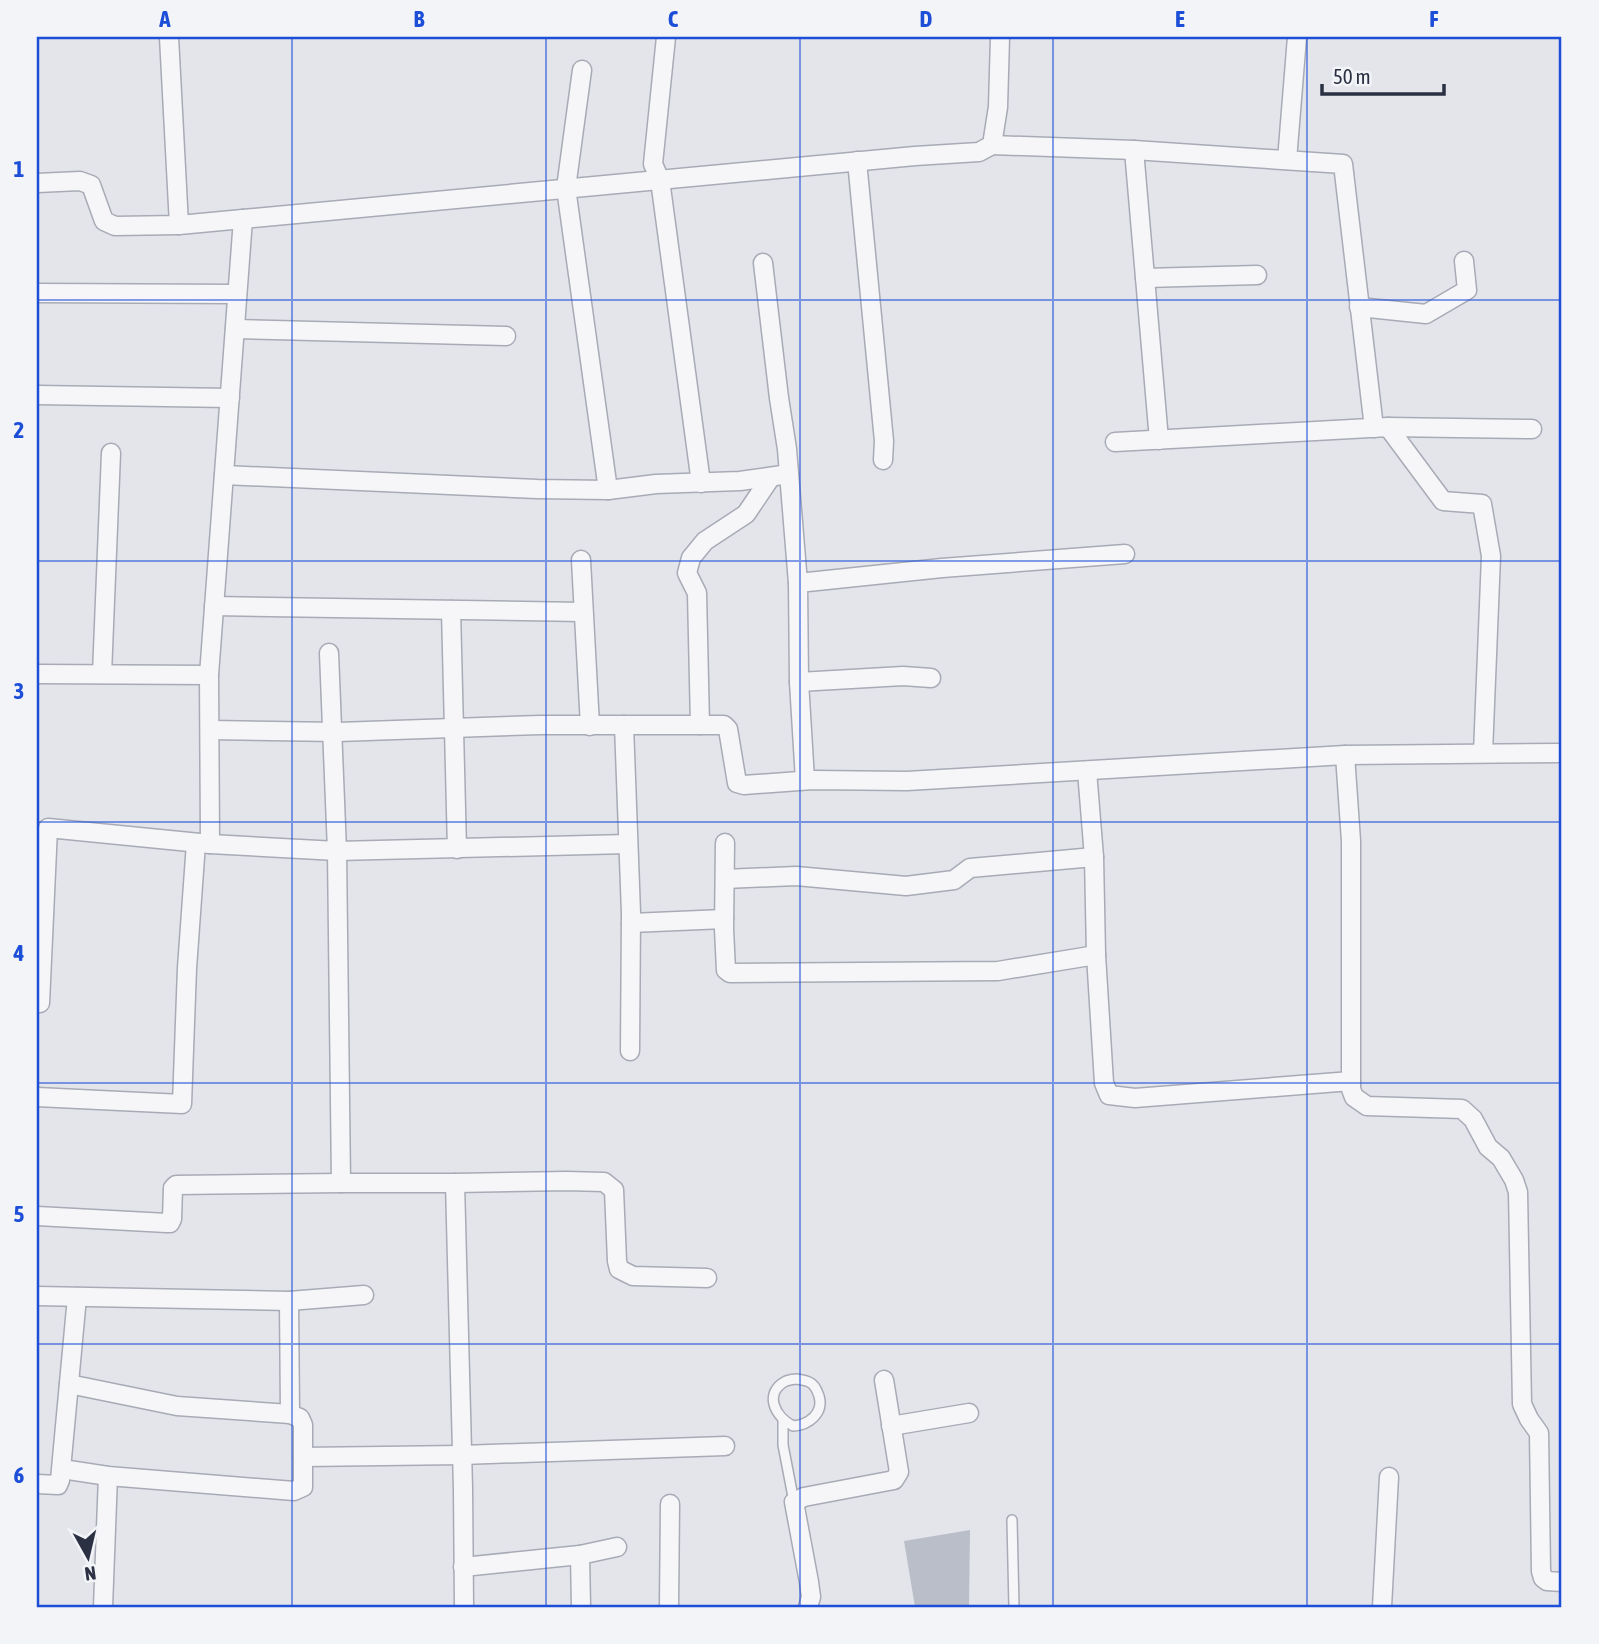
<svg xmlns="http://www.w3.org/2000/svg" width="1599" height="1644" viewBox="0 0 1599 1644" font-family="'Asap Condensed',sans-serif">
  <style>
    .building { fill: #babec8 }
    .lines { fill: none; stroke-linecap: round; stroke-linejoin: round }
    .lane-casing { stroke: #a8abb5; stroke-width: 12 }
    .street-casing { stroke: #a8abb5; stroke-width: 21 }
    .lane { stroke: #f6f6f9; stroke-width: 9 }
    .street { stroke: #f6f6f9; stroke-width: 18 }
    .grid { fill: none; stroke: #1d4ed8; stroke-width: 2; stroke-opacity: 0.55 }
    .neatline { fill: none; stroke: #1d4ed8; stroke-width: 2.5 }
    .grid-label { font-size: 23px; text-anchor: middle; font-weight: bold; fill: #1d4ed8 }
  </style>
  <rect width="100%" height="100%" fill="#e3e5eb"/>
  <polygon class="building" points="970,1530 969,1607 915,1607 904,1541"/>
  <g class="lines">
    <defs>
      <g id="lane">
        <path d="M797,1379c4,1 8,1 12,3 5,2 8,8 10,14 5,17 -10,29 -26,30 -18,-9 -30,-33 -7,-45 3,-1 7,-2 11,-2z"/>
        <polyline points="783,1421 783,1445 794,1502"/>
        <polyline points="1012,1520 1014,1607"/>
      </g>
      <g id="street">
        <polyline points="169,37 179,225"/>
        <polyline points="666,37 653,164 660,180 701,483"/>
        <polyline points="582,70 566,188 608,490"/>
        <polyline points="992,145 1134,150 1343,164 1374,428"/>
        <polyline points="1134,150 1159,440"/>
        <polyline points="1287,160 1297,37"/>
        <polyline points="857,161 884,441 883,460"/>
        <polyline points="37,183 80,181 91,185 104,221 115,226 179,225 243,219"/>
        <polyline points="763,263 779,398 787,449 798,583"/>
        <polyline points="1145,278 1257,275"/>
        <polyline points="37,293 237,294"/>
        <polyline points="1359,307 1426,314 1467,290 1464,261"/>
        <polyline points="235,329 506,336"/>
        <polyline points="37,395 230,398"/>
        <polyline points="1388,427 1532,429"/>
        <polyline points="1115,442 1388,427 1443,501 1482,504 1491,556 1483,753"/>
        <polyline points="224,475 537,489 608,490 656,484 740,481 789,474"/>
        <polyline points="581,560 590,726"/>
        <polyline points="214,606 583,612"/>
        <polyline points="451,610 457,849"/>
        <polyline points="329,653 337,851 341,1183 455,1183 463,1489 464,1607"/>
        <polyline points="37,674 209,675"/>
        <polyline points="102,674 111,453"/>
        <polyline points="799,682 903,676 931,678"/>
        <polyline points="624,725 631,913 630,1051"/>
        <polyline points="700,725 697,593 687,573 691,558 705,541 746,514 771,477"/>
        <polyline points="211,730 338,732 540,725 724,725 728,729 737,783 744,785 813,780 907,781 1345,755 1562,753"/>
        <polyline points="1345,755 1351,841 1351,1089 1354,1097 1367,1106 1462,1109 1473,1119 1488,1147 1501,1158 1514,1180 1518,1192 1522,1404 1529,1419 1539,1433 1541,1571 1543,1578 1547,1581 1562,1582"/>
        <polyline points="1087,771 1094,857 1096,955 1104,1083 1109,1095 1135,1098 1351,1081"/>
        <polyline points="805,780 799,682 798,583 942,568 1125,554"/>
        <polyline points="725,843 724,929 726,970 730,973 998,971 1096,955"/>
        <polyline points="210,844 209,675 243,219 915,156 979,152 992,145 998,107 1000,37"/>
        <polyline points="725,879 796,876 906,886 954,880 970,868 1094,857"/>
        <polyline points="631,923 724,919"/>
        <polyline points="37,1003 40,1003 48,828 210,844 337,851 628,844"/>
        <polyline points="37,1097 182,1104 187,968 196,843"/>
        <polyline points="455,1183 566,1181 604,1182 614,1190 617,1261 619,1269 633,1276 707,1278"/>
        <polyline points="37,1216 167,1223 170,1223 172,1219 173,1188 176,1185 341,1183"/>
        <polyline points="37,1296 289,1301 364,1295"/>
        <polyline points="289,1301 290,1414"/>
        <polyline points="891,1426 969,1413"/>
        <polyline points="303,1457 462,1455 725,1446"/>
        <polyline points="62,1469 108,1476 294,1491 303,1487 303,1425 300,1418 290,1414 177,1406 69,1384"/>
        <polyline points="37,1484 58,1485 60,1480 77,1297"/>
        <polyline points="580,1555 581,1607"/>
        <polyline points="463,1567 580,1555 617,1547"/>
        <polyline points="103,1607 108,1476"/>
        <polyline points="669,1607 670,1504"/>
        <polyline points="808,1607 811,1597 809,1582 794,1502 804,1497 894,1480 899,1472 884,1380"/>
        <polyline points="1382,1607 1389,1477"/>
      </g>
    </defs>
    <use href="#lane" class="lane-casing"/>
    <use href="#street" class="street-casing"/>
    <use href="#lane" class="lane"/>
    <use href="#street" class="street"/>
  </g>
  <path class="grid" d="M292,37v1570M546,37v1570M800,37v1570M1053,37v1570M1307,37v1570M37,300h1525M37,561h1525M37,822h1525M37,1083h1525M37,1344h1525"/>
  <rect width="1599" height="1644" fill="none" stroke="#f2f4f8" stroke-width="77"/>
  <g transform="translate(88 1557) rotate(172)" stroke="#f2f4f8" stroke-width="5" paint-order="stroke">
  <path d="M0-5L12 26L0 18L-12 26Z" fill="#2b3143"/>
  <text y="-10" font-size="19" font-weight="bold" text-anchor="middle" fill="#2b3143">N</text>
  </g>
  <path d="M1322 84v10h122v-10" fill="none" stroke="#2b3143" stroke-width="3.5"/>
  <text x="1333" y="84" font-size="21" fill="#2b3143" stroke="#f2f4f8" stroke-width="5" paint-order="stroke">50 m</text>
  <rect x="38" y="38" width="1522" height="1568" class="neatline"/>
  <g class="grid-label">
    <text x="165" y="27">A</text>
    <text x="419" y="27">B</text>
    <text x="673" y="27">C</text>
    <text x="926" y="27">D</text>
    <text x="1180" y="27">E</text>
    <text x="1434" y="27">F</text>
    <text x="19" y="177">1</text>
    <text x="19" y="438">2</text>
    <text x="19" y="699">3</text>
    <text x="19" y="961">4</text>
    <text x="19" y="1222">5</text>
    <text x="19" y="1483">6</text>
  </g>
</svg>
